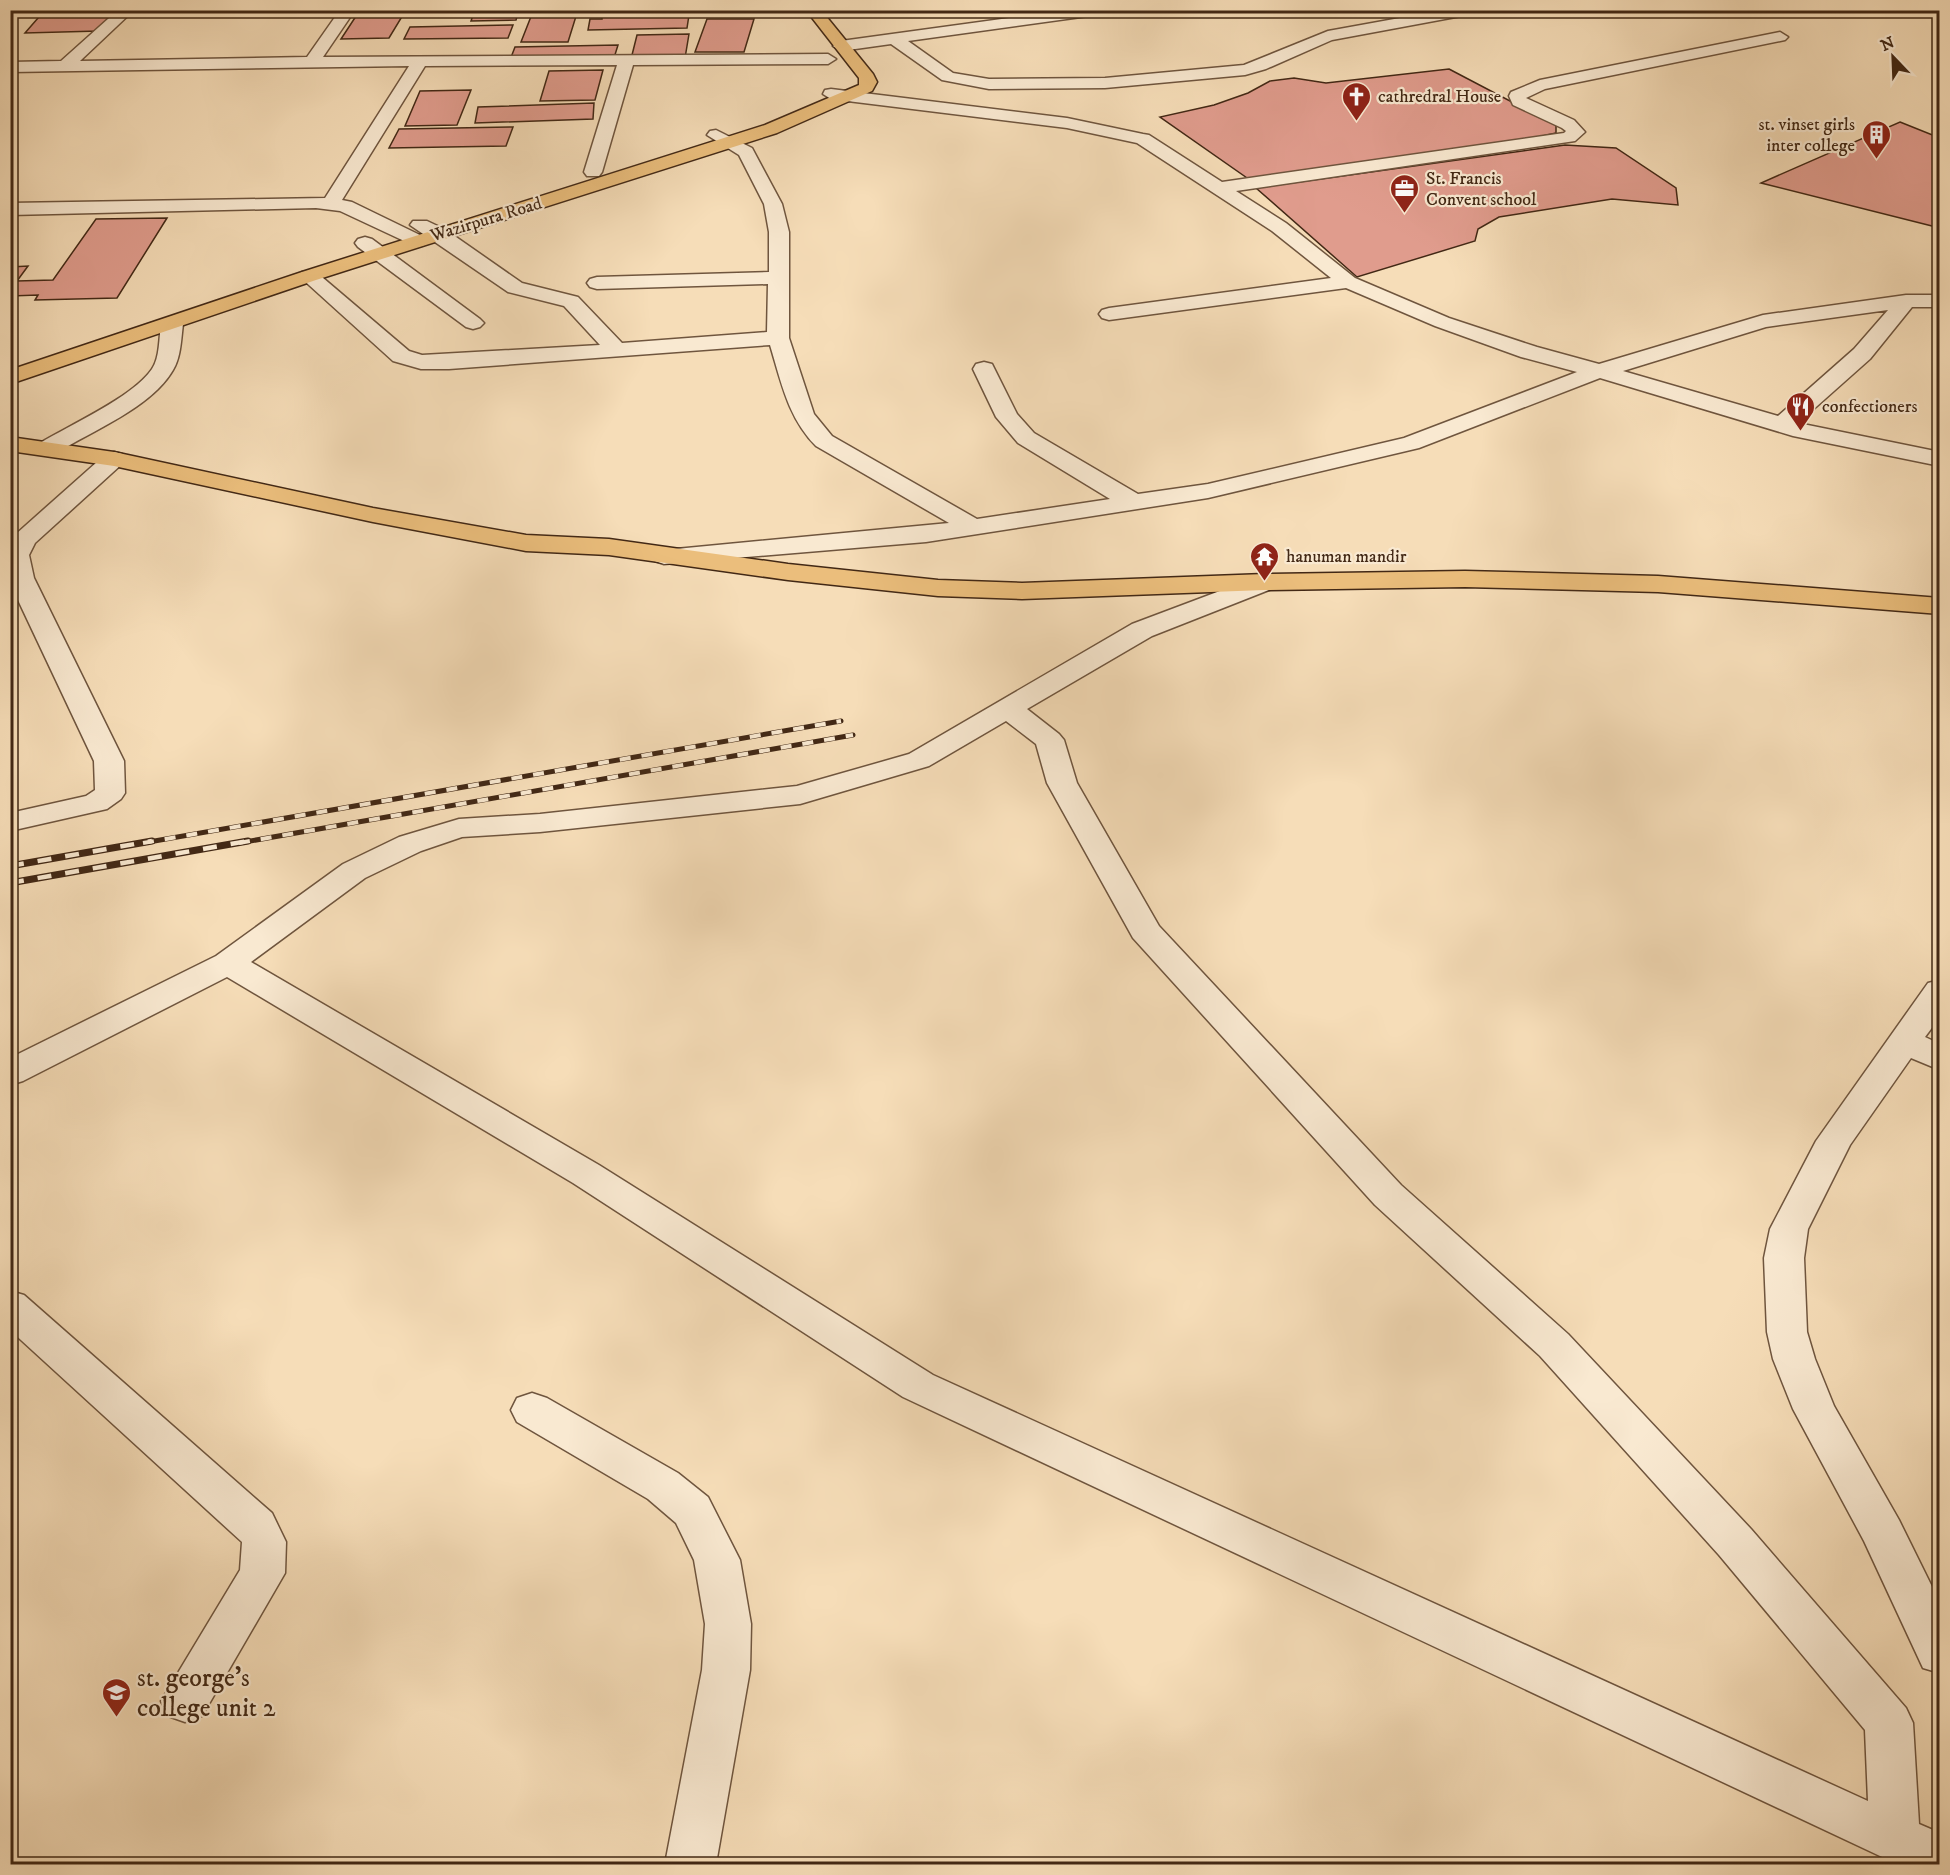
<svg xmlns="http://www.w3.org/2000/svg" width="1950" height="1875" viewBox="0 0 1950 1875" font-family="'IM FELL DW Pica',serif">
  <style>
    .building { fill: #e09c8d; stroke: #422815; stroke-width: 1.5 }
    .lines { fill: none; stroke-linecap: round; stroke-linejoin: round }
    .minor-casing { stroke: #6f553e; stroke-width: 3 }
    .major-casing { stroke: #422815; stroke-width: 3 }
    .minor { fill: #f9e9d1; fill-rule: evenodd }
    .major { fill: #ebbe7c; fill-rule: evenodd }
    .rail-far1-casing { stroke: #422815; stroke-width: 5 }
    .rail-casing { stroke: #422815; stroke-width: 7 }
    .rail-far1 { stroke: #f9e9d1; stroke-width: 4; stroke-dasharray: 11; stroke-linecap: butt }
    .rail { stroke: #f9e9d1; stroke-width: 4.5; stroke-dasharray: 14; stroke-linecap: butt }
    .labels { text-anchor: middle; stroke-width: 4.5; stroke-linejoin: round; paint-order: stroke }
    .far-poi-label { font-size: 18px; fill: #422815; stroke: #f9e9d1; text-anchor: start }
    .far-street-label { font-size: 18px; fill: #422815; stroke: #f9e9d1 }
    .near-poi-label { font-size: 26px; fill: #422815; stroke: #f9e9d1; text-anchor: start }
  </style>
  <rect width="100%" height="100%" fill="#f6ddb8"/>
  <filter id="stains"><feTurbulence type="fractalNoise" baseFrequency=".00333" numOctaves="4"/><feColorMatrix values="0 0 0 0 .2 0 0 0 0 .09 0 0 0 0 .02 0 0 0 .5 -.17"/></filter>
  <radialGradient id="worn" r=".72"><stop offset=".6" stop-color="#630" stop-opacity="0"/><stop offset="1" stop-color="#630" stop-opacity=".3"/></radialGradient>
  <g class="building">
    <polygon points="45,10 115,10 99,31 25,33"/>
    <polygon points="360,10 406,10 389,38 341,39"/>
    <polygon points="475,10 519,10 516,20 471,21"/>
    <polygon points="577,13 568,42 521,42 532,14"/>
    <polygon points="689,15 687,28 588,30 590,19 602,19 602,17"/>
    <polygon points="707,19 754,19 744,52 695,52"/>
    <polygon points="513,25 508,38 404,39 410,27"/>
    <polygon points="689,34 685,58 631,59 637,35"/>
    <polygon points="618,45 614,58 510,60 515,47"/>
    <polygon points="1449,69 1556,125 1556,133 1515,142 1250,180 1160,117 1214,105 1248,93 1270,81 1294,78 1326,83"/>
    <polygon points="603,70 595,100 540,101 549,71"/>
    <polygon points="471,90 457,125 405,126 420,91"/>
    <polygon points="594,103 593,119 475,123 478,107"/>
    <polygon points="1900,122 1940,138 1940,228 1761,183"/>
    <polygon points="513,127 506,146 389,148 399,129"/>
    <polygon points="1565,145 1616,148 1676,188 1678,205 1612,199 1499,217 1478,229 1475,241 1357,277 1256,188"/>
    <polygon points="167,218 117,298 35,300 38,295 10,296 10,267 28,266 17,281 53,280 96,219"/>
  </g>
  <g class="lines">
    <defs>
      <g id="minor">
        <polygon points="118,10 134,10 80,61 307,57 340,10 355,10 323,57 828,54 836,59 828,64 633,65 602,172 599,176 587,176 584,172 617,65 425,66 342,200 352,202 424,237 427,241 424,245 417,247 340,211 316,208 10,215 10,203 325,198 409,66 10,72 10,62 61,61"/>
        <polygon points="1067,10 1110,10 1103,14 908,41 953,73 989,79 1105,78 1244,65 1328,31 1444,10 1479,10 1472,14 1332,40 1266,69 1245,75 1105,88 989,89 942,80 891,44 841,51 833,46 841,41"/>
        <path d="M1780,32l8,5 -3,3 -240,49 -19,9 48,22 11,12 -10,9 -339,50 50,32 69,55 94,40 88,29 62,17 164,-49 143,-20h34v12h-28l-42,52 -72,64 142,29v14l-147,-30 -193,-58 -181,70 -211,50 -282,44 -262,22 -9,-3 -4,-5 4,-5 294,-28 -133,-77c-28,-28 -35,-65 -46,-101l-321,24h-28l-28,-8 -94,-85 3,-4h14l93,79 13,4 178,-10 -36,-39 -56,-14 -98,-67 3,-4h14l19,9 76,53 56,14 44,46 145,-11 1,-48 -171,5 -7,-2 -3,-4 3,-4 7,-2 172,-5v-40l-5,-28 -25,-49 -32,-20 3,-4 6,-1 36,18 30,56 7,28v106l25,76 18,22 145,83 133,-20 -92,-56 -22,-26 -23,-48 3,-5 8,-2 8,2 25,50 17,19 104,61 70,-10 196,-46 173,-66 -56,-15 -86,-31 -89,-38 -237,32 -7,-2 -3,-4 3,-4 7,-2 222,-30 -59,-47 -135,-88 -70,-15 -236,-29 -8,-5 2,-4 6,-1 236,29 76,16 6,1 73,47 342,-49 2,-2 -4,-3 -49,-23 -4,-9 2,-4 29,-12zM1888,310l-34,39 -76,67 -155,-45 143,-44z"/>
        <polygon points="365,237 372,239 480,319 484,323 480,327 473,329 466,327 358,247 355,243 358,239"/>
        <path d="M172,318l7,2 4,4c-2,15 -2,33 -10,46 -21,37 -81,61 -117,83l-8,2 -8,-2 -4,-5 4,-5c30,-18 93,-46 112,-74 8,-12 7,-31 9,-45l4,-4z"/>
        <polygon points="114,452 122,454 126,459 122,464 35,543 29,555 34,578 124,761 125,793 121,799 107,809 10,831 10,813 86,796 95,790 94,761 10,583 10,542 16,534 106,454"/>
        <path d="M1265,574l9,2 4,6 -4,6 -122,48 -125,73 32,25 5,6 13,43 82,143 242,259 167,149 183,195 155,179 7,15 6,101 21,9v31h-43l-994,-467 -330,-214 -346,-206 -204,104 -13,4v-27l206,-102 127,-92 56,-27 60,-18 81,-5 257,-28 112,-32 223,-130zM1006,721l30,23 11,39 86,155 242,267 165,151 179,199 146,175 3,71 -935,-426 -334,-210 -348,-203 114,-84 56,-27 41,-14 78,-5 260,-28 129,-38z"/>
        <polygon points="1940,980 1940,1017 1925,1037 1940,1044 1940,1070 1911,1058 1850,1145 1808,1229 1804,1258 1807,1332 1815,1359 1834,1406 1899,1520 1940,1603 1940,1673 1923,1668 1864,1541 1793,1409 1773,1359 1767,1332 1764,1258 1770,1229 1816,1141 1928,983"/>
        <polygon points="10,1291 24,1295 272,1513 286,1542 285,1573 202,1716 185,1722 168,1716 161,1701 240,1570 242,1542 10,1330"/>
        <polygon points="532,1393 547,1398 678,1473 708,1497 740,1560 751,1624 750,1670 716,1864 665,1864 702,1670 705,1624 694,1560 676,1523 648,1499 517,1422 511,1410 517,1398"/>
      </g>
      <g id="major">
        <polygon points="806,10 821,10 873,74 877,82 872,91 777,133 316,280 10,384 10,370 302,272 765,125 859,85 859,78"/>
        <polygon points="10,437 114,452 373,508 526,535 609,539 788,564 938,580 1022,583 1265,574 1465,571 1658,576 1940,598 1940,614 1658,592 1465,587 1265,590 1022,599 938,596 788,580 609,555 526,551 373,522 114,466 10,451"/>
      </g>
    </defs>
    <use href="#minor" class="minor-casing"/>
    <use href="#major" class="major-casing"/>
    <use href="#minor" class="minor"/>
    <use href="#major" class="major"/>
    <defs>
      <g id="rail-far1">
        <polyline points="143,843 841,721"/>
        <polyline points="239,843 853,735"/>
      </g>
      <g id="rail">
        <polyline points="10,866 152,841"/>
        <polyline points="10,883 248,841"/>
      </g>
    </defs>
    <use href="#rail-far1" class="rail-far1-casing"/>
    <use href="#rail" class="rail-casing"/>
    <use href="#rail-far1" class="rail-far1"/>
    <use href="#rail" class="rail"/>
  </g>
  <defs>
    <symbol id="church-pin" viewBox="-11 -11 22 30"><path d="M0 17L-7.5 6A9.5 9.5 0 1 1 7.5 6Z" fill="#8f2418" stroke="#f9e9d1"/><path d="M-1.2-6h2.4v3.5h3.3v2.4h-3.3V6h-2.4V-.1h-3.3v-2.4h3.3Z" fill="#fff"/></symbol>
    <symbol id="building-pin" viewBox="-11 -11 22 30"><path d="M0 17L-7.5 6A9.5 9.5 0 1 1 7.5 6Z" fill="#8f2418" stroke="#f9e9d1"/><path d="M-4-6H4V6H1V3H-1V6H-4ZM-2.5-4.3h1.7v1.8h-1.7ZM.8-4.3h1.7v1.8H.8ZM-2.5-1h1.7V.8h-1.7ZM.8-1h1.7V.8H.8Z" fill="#fff"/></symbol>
    <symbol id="office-pin" viewBox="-11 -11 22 30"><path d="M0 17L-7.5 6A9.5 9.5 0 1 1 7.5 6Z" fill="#8f2418" stroke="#f9e9d1"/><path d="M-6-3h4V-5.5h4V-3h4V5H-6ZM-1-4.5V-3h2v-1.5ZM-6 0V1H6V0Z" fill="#fff"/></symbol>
    <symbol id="restaurant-pin" viewBox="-11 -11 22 30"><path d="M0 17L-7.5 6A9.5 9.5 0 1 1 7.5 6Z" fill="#8f2418" stroke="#f9e9d1"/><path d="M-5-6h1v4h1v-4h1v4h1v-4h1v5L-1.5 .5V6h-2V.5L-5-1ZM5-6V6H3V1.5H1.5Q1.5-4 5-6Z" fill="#fff"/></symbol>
    <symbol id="temple-pin" viewBox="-11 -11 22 30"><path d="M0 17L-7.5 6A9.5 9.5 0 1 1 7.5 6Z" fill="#8f2418" stroke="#f9e9d1"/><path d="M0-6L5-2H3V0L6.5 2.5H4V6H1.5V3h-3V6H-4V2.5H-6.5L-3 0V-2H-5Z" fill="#fff"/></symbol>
    <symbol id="school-pin" viewBox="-11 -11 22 30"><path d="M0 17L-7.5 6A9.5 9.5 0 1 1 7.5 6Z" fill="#8f2418" stroke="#f9e9d1"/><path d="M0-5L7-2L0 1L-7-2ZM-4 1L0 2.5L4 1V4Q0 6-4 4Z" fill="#fff"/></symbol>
  </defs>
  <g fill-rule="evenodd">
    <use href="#church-pin" x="1340" y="80" width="33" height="45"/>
    <use href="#building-pin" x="1860" y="118" width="33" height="45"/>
    <use href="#office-pin" x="1388" y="172" width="33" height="45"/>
    <use href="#restaurant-pin" x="1784" y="390" width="33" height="45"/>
    <use href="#temple-pin" x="1248" y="540" width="33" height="45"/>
    <use href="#school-pin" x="100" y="1676" width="33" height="45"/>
  </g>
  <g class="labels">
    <g class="far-poi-label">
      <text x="1378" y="102">cathredral House</text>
      <text x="1855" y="130" text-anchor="end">st. vinset girls<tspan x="1855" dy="21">inter college</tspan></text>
      <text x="1426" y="184">St. Francis<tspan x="1426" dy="21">Convent school</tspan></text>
      <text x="1822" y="412">confectioners</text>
      <text x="1286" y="562">hanuman mandir</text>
    </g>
    <g class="far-street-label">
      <text transform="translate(486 219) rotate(-17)" y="6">Wazirpura Road</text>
    </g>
    <g class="near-poi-label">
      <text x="137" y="1686">st. george's<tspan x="137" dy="30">college unit 2</tspan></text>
    </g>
  </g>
  <rect width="1950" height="1875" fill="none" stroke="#f6ddb8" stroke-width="36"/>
  <rect x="12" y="12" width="1926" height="1851" fill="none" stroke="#422815" stroke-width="3"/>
  <rect x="18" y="18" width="1914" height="1839" fill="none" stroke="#422815" stroke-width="1.5"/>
  <g transform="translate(1893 57) rotate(337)" stroke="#f9e9d1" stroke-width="4.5" paint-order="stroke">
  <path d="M0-4.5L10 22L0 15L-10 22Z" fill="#422815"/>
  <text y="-9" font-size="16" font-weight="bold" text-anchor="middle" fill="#422815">N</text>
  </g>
  <rect width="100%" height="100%" filter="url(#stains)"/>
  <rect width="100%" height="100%" fill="url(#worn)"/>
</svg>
